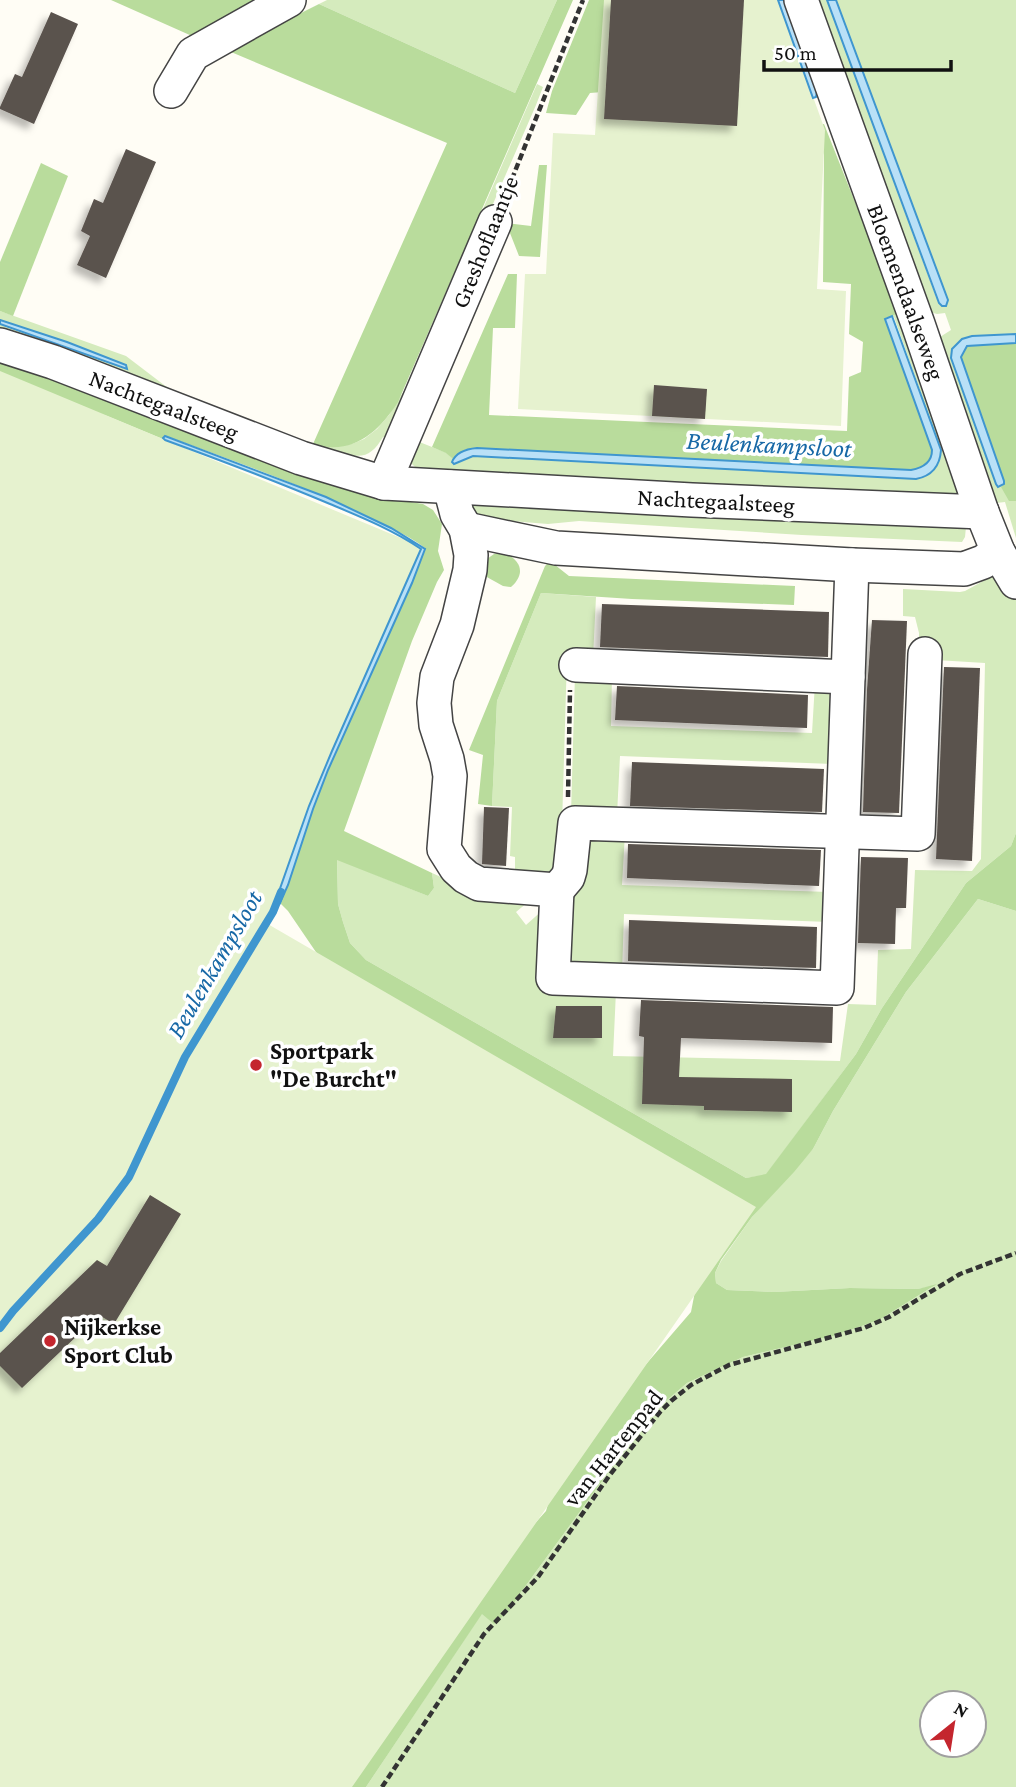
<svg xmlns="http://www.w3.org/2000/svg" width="1016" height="1787" viewBox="0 0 1016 1787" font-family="'Crimson Pro',serif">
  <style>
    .green { fill: #d5ebbd; fill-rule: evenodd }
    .forest { fill: #b9dc9c }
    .pitch { fill: #e6f2cf }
    .water { fill: #b9e0f7; stroke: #3f96cf; stroke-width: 2 }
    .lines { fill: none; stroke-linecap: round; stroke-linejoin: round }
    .stream { stroke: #3f96cf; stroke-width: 8 }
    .building { fill: #5a524d; filter: url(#shadow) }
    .minor-casing { stroke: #444; stroke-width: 36 }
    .path { stroke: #333; stroke-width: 4.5; stroke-dasharray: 7 3.5; stroke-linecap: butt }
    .minor { stroke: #fff; stroke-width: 33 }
    .poi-dot { fill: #c4262e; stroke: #fff; stroke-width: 2.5 }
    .labels { text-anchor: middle; stroke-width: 7; stroke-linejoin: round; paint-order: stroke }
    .street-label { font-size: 24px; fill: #111; stroke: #fff }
    .poi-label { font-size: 24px; font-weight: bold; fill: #111; stroke: #fff; text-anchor: start }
    .water-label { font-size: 26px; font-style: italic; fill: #1768a6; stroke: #fff }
  </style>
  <defs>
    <filter id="shadow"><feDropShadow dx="-6" dy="6" stdDeviation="3.5" flood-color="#0004"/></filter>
  </defs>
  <rect width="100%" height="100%" fill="#fffdf5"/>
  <g class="green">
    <polygon points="327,0 557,0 515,93 319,4"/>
    <polygon points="812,0 827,0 936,297 943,305 907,191 836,0 1016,0 1016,538 1005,502 996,503 935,347 940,337 951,330 945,313 937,314 930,312"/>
    <path d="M537,84l6,3 -7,18 -130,299 -16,35 -7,-2c-10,17 -20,23 -39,16l-3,8 -341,-126v-11l65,22 60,23 2,-2 -60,-25 -67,-22v-9l126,45 42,32 144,57 40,-1 12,-5 13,-10 12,-14 16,-26z"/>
    <path d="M899,313l60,178 -3,5 -535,-23 -11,-11 2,-23 35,14 6,6 -1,3 6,1 15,-7 443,23c16,-3 24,-14 25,-29l-47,-133h-5l2,-2z"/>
    <polygon points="468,501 966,527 965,537 962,542 802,535 579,521 548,524 476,518"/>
    <polygon points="996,574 1016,596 1016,833 1011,846 966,883 882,1008 856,1054 766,1175 746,1178 366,960 350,943 343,922 338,904 337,859 428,896 434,888 432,873 461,886 534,897 516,912 526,925 544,909 542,988 616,991 613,1056 840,1061 848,1004 876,1005 878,950 911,949 915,870 972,871 981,859 985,663 936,660 919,650 919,633 915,617 903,616 903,589 960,592 965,591"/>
    <polygon points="541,593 596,597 593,658 567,657 561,859 550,873 515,875 515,857 510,856 512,807 492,806 497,701"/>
    <polygon points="575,674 612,676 611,726 812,733 815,683 834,691 833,764 620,756 617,815 571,814"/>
    <polygon points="625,833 622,885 829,892 829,922 624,914 622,973 570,966 567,917 586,841"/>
    <path d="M978,899l38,12v876h-650l116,-174 29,-4 8,-14 133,-182 35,-30 56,-26 90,-21 46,-16 55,-34 -16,3 -68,-1 -76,4 -47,-2 -11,-7 -1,-10 6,-12 31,-44 61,-68 20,-38 73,-119zM932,1703h42v42h-42z"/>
  </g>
  <g class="forest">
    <polygon points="111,0 270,0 201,40"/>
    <path d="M557,0h16l-175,402c-20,31 -46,54 -85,42l134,-301 -216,-91 20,-14 68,-34 196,89z"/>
    <polygon points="589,0 608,0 603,92 590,93 576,115 546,113 552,91"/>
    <path d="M824,124l75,189 -13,5 46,132c0,13 -10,18 -21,20l-434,-22 -13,2 -11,9 -7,-6 -14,-6 76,-173h9l-2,54h-22l-4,87 358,16 2,-54 12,-5 2,-30 -14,-8 2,-50 -28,-2 1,-127 -9,-29z"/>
    <polygon points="41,163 68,176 13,316 0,311 0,262"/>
    <polygon points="539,165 547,165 540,257 519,256 506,223 531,226"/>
    <polygon points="1016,343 1016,501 1009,501 1001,487 1004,484 1004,481 961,357 967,346"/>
    <path d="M0,361l376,135 47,8 10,6 9,14 -4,27 6,19 -7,12 -25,59 -68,190 88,42 2,15 -6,8 -91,-36 1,44 5,18 7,21 16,17 380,218 20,-4 90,-120 26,-46 84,-125 45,-37 5,-13v78l-38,-12 -72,93 -73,119 -20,38 -19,23 -42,45 -31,43 -6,13 1,10 11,7 47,2 76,-4 68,1 19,-5 -58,36 -46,16 -90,21 -56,26 -35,30 -133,182 -8,14 -17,15 -12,-10 -116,173h-38l96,-139 122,-137 14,-47 131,-152 6,-31 -377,-323 -32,-47 -8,-8 8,-18 25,-76 15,-39 84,-187 13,-35c-20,-15 -45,-25 -67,-36 -63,-30 -128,-52 -192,-76l-3,2 2,2 -58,-24 -107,-35z"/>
    <path d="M503,552c17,7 24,21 8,35l-8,-1 -18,-10 2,-17 7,-5z"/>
    <polygon points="550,561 569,576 795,586 794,605 632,599 541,593 497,701 492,806 478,804 483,755 469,750 545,566"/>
  </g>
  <g class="pitch">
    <polygon points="604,0 778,0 825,130 817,289 846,291 841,426 518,409 525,274 546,274 553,133 595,135"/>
    <polygon points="0,371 420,546 423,551 310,810 280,897 266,923 756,1207 352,1787 0,1787"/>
  </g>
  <g class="water">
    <polygon points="778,0 784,0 817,91 816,97 813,98"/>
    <polygon points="827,0 836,0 948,300 946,306 942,306 939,303"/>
    <path d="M892,316l49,134c-1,15 -9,26 -25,29l-443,-23 -19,8 -2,-2c4,-10 14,-13 25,-14l434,22c11,-2 21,-7 21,-20l-47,-131z"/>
    <polygon points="0,320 67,342 126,365 127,369 0,324"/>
    <polygon points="1016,334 1016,343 967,346 961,357 1004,481 1004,484 998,487 996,484 951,358 952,349 962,339 972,336"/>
    <path d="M165,436l161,61 65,31 34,21 -13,34 -84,187 -15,39 -25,76 -8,18 -4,-3 33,-94 23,-55 89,-202c-28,-19 -60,-32 -91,-45 -55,-23 -110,-44 -165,-64l-2,-2z"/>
  </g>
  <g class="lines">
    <polyline class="stream" points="0,1328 13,1311 98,1219 129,1177 185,1057 273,912 281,892"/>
  </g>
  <g class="building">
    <polygon points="611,0 744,0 737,126 604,119"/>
    <polygon points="51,12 78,24 34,124 0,109 0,107 15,74 22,77"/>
    <polygon points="126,149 156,162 106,278 77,265 90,236 81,231 94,199 103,203"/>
    <polygon points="654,385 707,389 705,419 652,416"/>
    <polygon points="602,604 829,612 828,657 600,647"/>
    <polygon points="872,620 907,621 899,813 863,812 867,690"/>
    <polygon points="944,667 980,668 972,861 936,859"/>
    <polygon points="617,686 808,695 807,728 615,720"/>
    <polygon points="632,762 824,769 822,812 630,806"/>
    <polygon points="484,807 509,808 506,866 482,864"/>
    <polygon points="628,844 821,850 819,886 627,878"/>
    <polygon points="861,857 908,858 906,908 896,908 895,944 858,943"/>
    <polygon points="629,920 817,927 816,968 628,961"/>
    <polygon points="641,1000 833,1007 832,1043 681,1038 679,1077 792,1079 792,1112 704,1110 704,1106 642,1104 644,1037 639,1036"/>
    <polygon points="556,1006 602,1006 602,1038 553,1038"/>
    <polygon points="150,1195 181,1214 114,1324 99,1315 22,1388 0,1366 0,1353 97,1260 107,1266"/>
  </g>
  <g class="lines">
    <defs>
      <g id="minor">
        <polyline points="801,0 918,324 982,512 998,552 1016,582"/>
        <polyline points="171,91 193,54 289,0"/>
        <polyline points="0,345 53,362 301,458 384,483 692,500 982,512"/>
        <polyline points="384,483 495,222"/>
        <polyline points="450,487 457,514 466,529 471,555 470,570 457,625 437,677 434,703 436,725 447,759 450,776 444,849 456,868 466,877 479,884 557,890 553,978 837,988 852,565"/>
        <polyline points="466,529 556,548 852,565 964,569 983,562 998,552"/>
        <polyline points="576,665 848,677"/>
        <polyline points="557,890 568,877 570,870 575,823 918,834 925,654"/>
      </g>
    </defs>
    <use href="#minor" class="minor-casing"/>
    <g class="path">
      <polyline points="504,199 583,0"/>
      <polyline points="568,797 570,690"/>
      <polyline points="382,1787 484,1634 538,1577 609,1476 660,1412 671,1401 691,1385 729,1365 864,1328 889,1317 960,1274 1016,1253"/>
    </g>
    <use href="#minor" class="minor"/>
  </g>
  <g class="poi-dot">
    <circle cx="256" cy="1065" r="7"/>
    <circle cx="50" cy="1341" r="7"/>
  </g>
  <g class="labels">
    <g class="street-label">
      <text transform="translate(485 242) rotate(-68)" y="8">Greshoflaantje</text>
      <text transform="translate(906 292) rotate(70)" y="8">Bloemendaalseweg</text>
      <text transform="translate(164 405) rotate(21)" y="8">Nachtegaalsteeg</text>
      <text transform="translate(716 501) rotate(3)" y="8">Nachtegaalsteeg</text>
      <text transform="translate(613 1448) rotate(-51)" y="8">van Hartenpad</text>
    </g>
    <g class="poi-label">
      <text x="270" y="1059">Sportpark<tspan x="270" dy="28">"De Burcht"</tspan></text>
      <text x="64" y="1335">Nijkerkse<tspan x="64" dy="28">Sport Club</tspan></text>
    </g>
    <g class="water-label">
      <text transform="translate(769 444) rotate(3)" y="9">Beulenkampsloot</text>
      <text transform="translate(214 964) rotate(-60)" y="9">Beulenkampsloot</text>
    </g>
  </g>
  <g transform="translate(953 1724) rotate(30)"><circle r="33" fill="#ffffff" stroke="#a0a0a0" stroke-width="2"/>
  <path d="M0-5L12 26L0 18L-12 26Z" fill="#c4262e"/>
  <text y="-10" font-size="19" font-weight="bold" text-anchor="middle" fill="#111111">N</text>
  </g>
  <path d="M764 60v10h187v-10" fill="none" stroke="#111111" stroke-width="3.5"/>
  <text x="774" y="60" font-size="21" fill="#111111" stroke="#ffffff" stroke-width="5" paint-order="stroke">50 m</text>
</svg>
